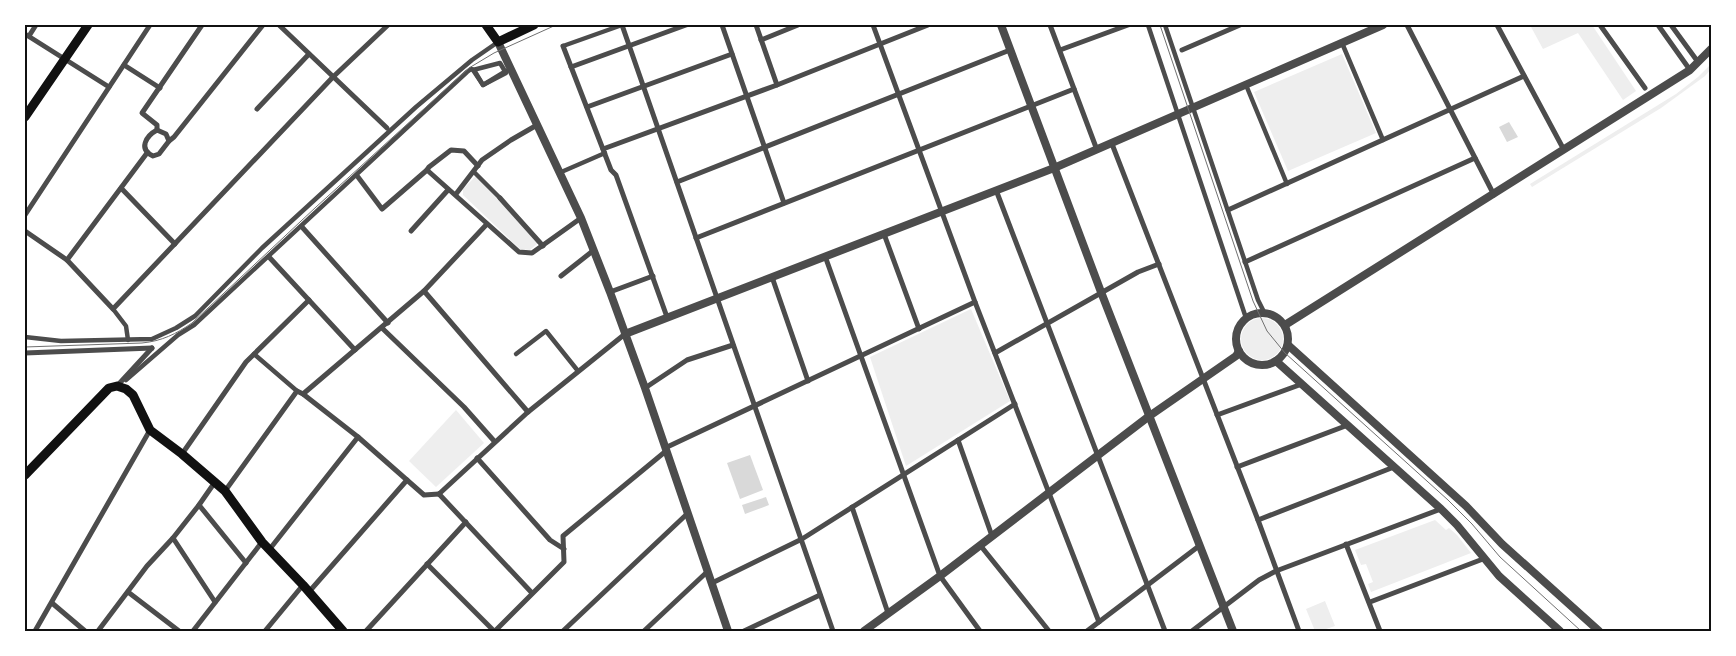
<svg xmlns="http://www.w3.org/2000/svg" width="1736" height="656" viewBox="0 0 1736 656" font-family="'Crimson Pro',serif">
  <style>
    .green { fill: #eee }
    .water { fill: #d9d9d9 }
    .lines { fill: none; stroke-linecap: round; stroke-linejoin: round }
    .pedestrian { stroke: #4c4c4c; stroke-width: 4.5 }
    .minor { stroke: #4c4c4c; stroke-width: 5 }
    .tertiary { stroke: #4c4c4c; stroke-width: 8 }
    .secondary { stroke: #111; stroke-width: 9 }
    .primary { stroke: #111; stroke-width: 9 }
    .tram { stroke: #707070; stroke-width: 1 }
    .neatline { fill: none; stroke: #111; stroke-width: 2 }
  </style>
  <rect width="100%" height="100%" fill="#fff"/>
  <g class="green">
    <polygon points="1530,25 1592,25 1636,91 1623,100 1578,33 1543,49"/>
    <polygon points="1342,54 1376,133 1288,171 1254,92"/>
    <polygon points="1711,64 1711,69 1705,76 1661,108 1532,187 1530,184 1676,94 1698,77"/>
    <polygon points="476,176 538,243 530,250 520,249 463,195 463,189"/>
    <polygon points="971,309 1010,401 906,466 870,357"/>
    <circle cx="1262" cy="339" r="21"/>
    <polygon points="456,410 484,443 436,487 409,461"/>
    <polygon points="1435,520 1446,530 1449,528 1457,535 1471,553 1371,592 1368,584 1373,582 1366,564 1361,565 1355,550"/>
    <polygon points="1325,601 1335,626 1320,631 1315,631 1306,609"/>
  </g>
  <g class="water">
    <polygon points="1509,122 1518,137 1507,142 1499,127"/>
    <polygon points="750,455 763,490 740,499 727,463"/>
    <polygon points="766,497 769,505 745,514 742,505"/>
  </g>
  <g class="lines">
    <g class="pedestrian">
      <polyline points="1148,25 1246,318"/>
      <polyline points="1165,25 1258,300 1264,312"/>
      <polyline points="1342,43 1383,140"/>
      <polyline points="563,46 622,25"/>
      <polygon points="500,63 506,73 483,85 473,70"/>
      <polyline points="1246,85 1287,184"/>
      <polyline points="474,172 500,198"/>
      <polyline points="559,173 605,153"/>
      <polyline points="113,309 126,326 128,340"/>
      <polyline points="25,337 61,341 152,339 176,328 195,316 262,248 416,107 472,60 498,42"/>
      <polyline points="254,354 297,391"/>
      <polyline points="516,354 546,331 578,371"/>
      <polyline points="126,380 178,335 194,325 467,72 471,69 474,70 483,85 506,71"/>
    </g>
    <g class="minor">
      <polyline points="279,25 387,128"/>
      <polyline points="622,25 833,631"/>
      <polyline points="722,25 784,203"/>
      <polyline points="756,25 777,85"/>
      <polyline points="873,25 975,302 1099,622"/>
      <polyline points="1050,25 1097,150"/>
      <polyline points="1407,25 1494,195"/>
      <polyline points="1497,25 1564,150"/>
      <polyline points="1600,25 1645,88"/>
      <polyline points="1658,25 1690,70"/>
      <polyline points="1671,25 1698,62"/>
      <polyline points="25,34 109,87"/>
      <polyline points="29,36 36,25"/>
      <polyline points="761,40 798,25"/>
      <polyline points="563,46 611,170 616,175 667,317"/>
      <polyline points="1060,50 1128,25"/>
      <polyline points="1182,50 1240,25"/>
      <polyline points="124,65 160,88"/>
      <polyline points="571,67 686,25"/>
      <polyline points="587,107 732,54"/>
      <polyline points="257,109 309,54"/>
      <polyline points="157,130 157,125 142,113 202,25"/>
      <path d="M157,130l9,4 3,7 -10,13 -6,2c-15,-7 -7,-20 4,-26z"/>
      <polyline points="169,141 174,137 263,25"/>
      <polyline points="1112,144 1258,520 1299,631"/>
      <polyline points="603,149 777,85 928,25"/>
      <polyline points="478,166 464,151 451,150 429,167 427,170 519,252 532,253 581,218"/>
      <polyline points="358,177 382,209 427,170"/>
      <polyline points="677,182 1010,50"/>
      <polyline points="121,188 175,244"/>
      <polyline points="996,190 1165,631"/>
      <polyline points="456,194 482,160 511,140 537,125"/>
      <polyline points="500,198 543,246"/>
      <polyline points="1228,210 1524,76"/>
      <polyline points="25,215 150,25"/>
      <polyline points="302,227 388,323"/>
      <polyline points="25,231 67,260 113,309 333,77 388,25"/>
      <polyline points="411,231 448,190"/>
      <polyline points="884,234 919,329"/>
      <polyline points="696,238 1074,89"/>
      <polyline points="825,256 940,576 980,631"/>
      <polyline points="269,257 355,350"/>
      <polyline points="67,260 147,153"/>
      <polyline points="1245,262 1475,158"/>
      <polyline points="561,276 594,250"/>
      <polyline points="772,277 808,381"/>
      <polyline points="424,291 528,412"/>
      <polyline points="610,292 653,276"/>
      <polyline points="382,328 464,407 495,442"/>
      <polyline points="25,353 152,348"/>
      <polyline points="995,353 1138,272 1159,264"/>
      <polyline points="117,386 152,348"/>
      <polyline points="645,388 687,360 733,345"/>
      <polyline points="303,394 424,291 487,224"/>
      <polyline points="1217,415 1302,384"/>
      <polyline points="958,440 992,536"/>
      <polyline points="665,448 975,302"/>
      <polyline points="182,454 246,362 309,300"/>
      <polyline points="477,458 550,540 564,549"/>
      <polyline points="1237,467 1348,425"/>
      <polyline points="225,491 297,391 303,394 358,437 424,495 439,494"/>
      <polyline points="439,494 528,412 625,334"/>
      <polyline points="439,494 532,593"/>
      <polyline points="199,505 246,563"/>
      <polyline points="852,507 888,613"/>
      <polyline points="1258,520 1394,467"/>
      <polyline points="173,538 215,602"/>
      <polyline points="1346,544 1380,631"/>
      <polyline points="980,545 1049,631"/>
      <polyline points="269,550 358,437"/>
      <polyline points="427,564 494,631"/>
      <polyline points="712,583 802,539 1015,404"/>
      <polyline points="128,592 179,631"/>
      <polyline points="308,593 407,480"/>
      <polyline points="1370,602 1483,559"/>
      <polyline points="52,603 85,631"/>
      <polyline points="35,631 150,430"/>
      <polyline points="98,631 147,566 173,538 199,505 215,482"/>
      <polyline points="193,631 262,542"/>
      <polyline points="265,631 303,585"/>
      <polyline points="366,631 466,522"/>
      <polyline points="495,631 564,562 563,536 666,451"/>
      <polyline points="563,631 688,513"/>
      <polyline points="644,631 708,571"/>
      <polyline points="744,631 820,595"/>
      <polyline points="1087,631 1199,546"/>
      <polyline points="1192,631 1259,580 1276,571 1441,509"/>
    </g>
    <g class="tertiary">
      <polyline points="1001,25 1101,292 1233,631"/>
      <polyline points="498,42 581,218 610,292 645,388 728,631"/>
      <circle cx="1262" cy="339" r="26"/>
      <polyline points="1285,325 1690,70 1711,49"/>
      <polyline points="625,334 1054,168 1383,25"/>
      <polyline points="1288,345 1466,506 1502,544 1599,631"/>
      <polyline points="1276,361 1441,509 1457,525 1499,576 1560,631"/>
      <polyline points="864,631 940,576 1148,417 1236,356 1239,351"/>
    </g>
    <g class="secondary">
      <polyline points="486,25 498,42 534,25"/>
      <polyline points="25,117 88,25"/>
    </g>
    <polyline class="primary" points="25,475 109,388 117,386 126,389 133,395 150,430 182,454 225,491 262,542 303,585 343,631"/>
    <g class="tram">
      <polyline points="1160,25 1253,301 1267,331 1285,353 1448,500 1472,524 1500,557 1581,631"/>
      <path d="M25,347l117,-4c20,-2 34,-9 50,-20l124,-116 153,-139 25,-15 62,-28"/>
    </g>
  </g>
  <rect width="1736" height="656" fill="none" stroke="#ffffff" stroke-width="52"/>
  <rect x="26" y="26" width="1684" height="604" class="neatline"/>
</svg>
